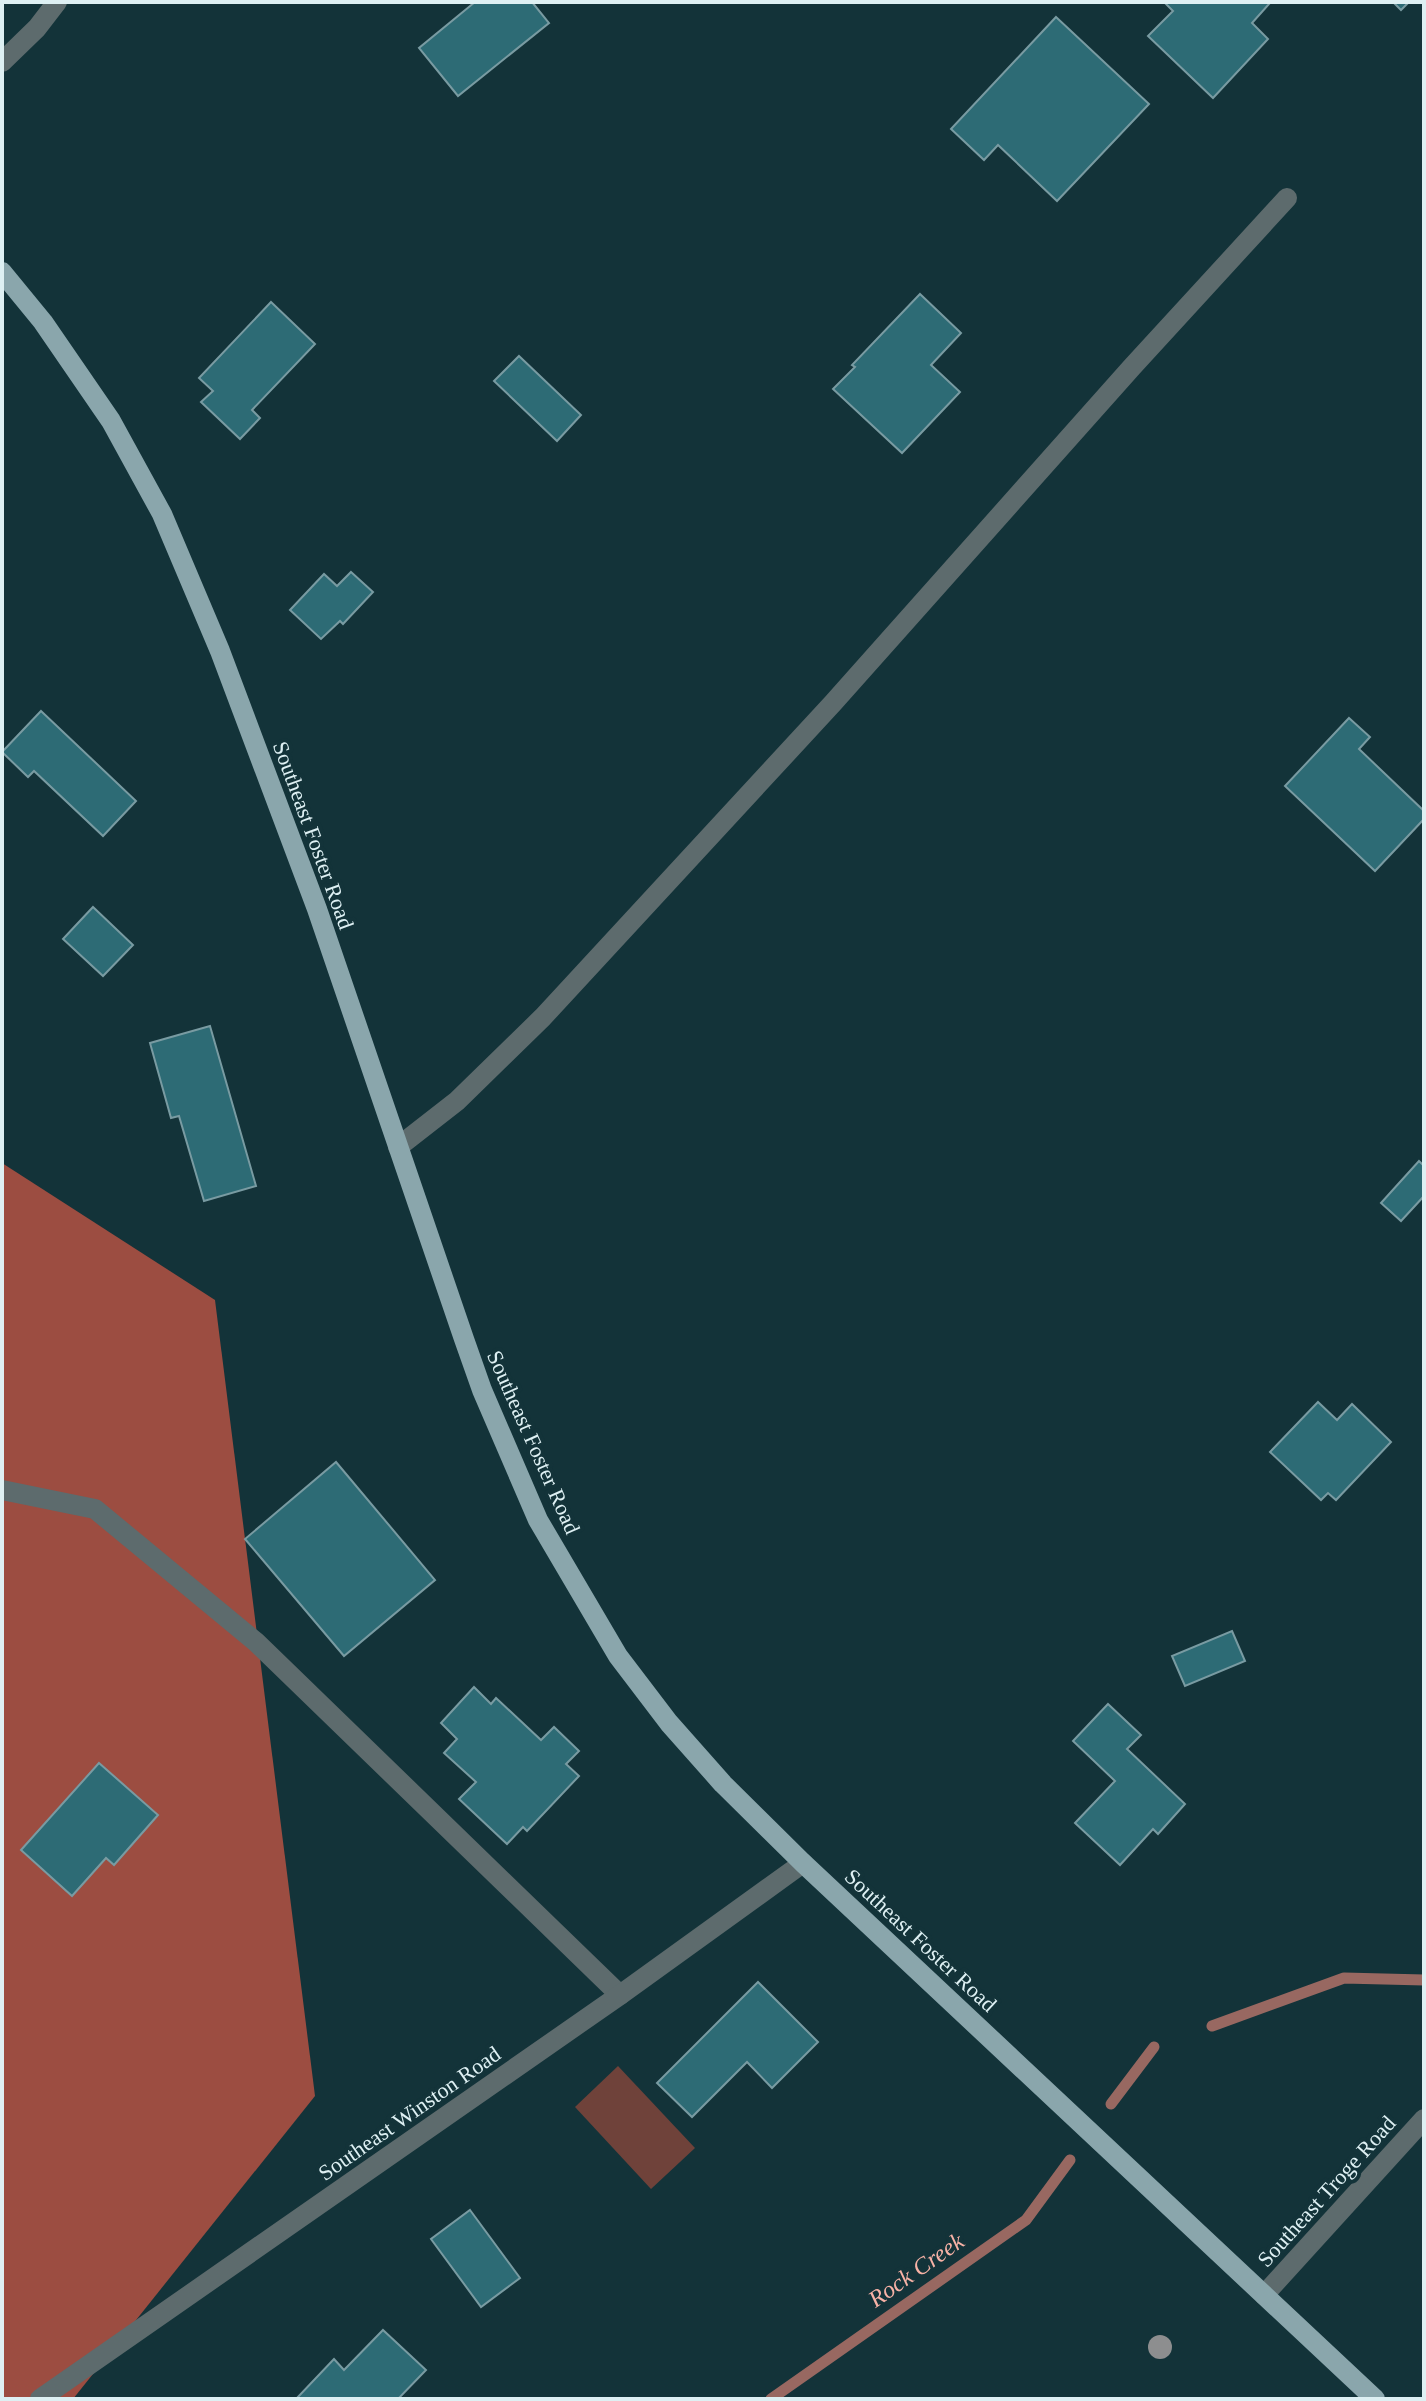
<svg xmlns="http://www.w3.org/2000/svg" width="1426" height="2401" viewBox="0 0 1426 2401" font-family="Georgia,serif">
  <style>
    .green { fill: #6f423a }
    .forest { fill: #9c4d41 }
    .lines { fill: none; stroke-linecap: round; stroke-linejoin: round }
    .stream { stroke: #986861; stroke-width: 11 }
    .building { fill: #2d6b75; stroke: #799ba2; stroke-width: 2 }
    .minor { stroke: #5d6b6d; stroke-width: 20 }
    .major { stroke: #8aa6ac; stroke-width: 20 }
    .tree { fill: #8d8e8f }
    .labels { text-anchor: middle; stroke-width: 8; stroke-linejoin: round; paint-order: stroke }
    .street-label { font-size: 22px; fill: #def0f3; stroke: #133339 }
    .water-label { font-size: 24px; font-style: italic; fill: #f7b2a6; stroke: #133339 }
  </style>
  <rect width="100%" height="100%" fill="#133339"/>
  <polygon class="green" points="618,2066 695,2148 651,2189 575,2107"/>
  <polygon class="forest" points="2,1163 215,1300 315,2096 73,2399 2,2399"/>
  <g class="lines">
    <g class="stream">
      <polyline points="1212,2026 1344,1978 1424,1980"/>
      <polyline points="1111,2104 1154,2047"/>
      <polyline points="771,2399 1026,2220 1070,2160"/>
    </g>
  </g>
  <g class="building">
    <polygon points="475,2 532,2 549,23 458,96 419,48"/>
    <polygon points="1164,2 1267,2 1269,4 1252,23 1268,39 1213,98 1148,36 1173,11"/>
    <polygon points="1393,2 1409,2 1401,10"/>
    <polygon points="1056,17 1149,104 1057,201 998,145 984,160 951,129"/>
    <polygon points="920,294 961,333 931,365 960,392 902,453 833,389 855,367 852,365"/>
    <polygon points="271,302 315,344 252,410 260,418 240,439 201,402 213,391 199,378"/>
    <polygon points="519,356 581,415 557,441 494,381"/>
    <polygon points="351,572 373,592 343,624 340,621 321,639 290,610 324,574 337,586"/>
    <polygon points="41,711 136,801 103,836 34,771 28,777 2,752"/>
    <polygon points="1349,718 1370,737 1359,749 1424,811 1424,819 1375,871 1285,786"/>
    <polygon points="93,907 133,945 103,976 63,939"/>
    <polygon points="210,1026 256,1186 204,1201 179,1116 171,1118 150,1043"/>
    <polygon points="1419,1161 1424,1166 1424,1196 1401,1221 1381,1203"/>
    <polygon points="1318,1402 1337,1420 1352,1404 1391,1442 1336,1500 1328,1493 1321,1500 1270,1452"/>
    <polygon points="336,1462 435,1580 344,1656 245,1539"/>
    <polygon points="1232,1631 1245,1661 1185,1686 1172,1656"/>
    <polygon points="474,1687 491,1704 496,1698 541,1740 554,1727 579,1751 566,1764 579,1776 527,1831 523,1827 507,1844 459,1799 476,1782 444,1753 457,1739 441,1723"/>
    <polygon points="1108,1704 1141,1735 1127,1749 1185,1804 1158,1834 1153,1829 1120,1865 1075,1823 1115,1781 1073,1741"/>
    <polygon points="99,1763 158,1815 114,1865 106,1858 72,1896 21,1850"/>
    <polygon points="758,1982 818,2042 772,2088 747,2062 692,2117 657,2083"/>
    <polygon points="470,2210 520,2278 481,2307 431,2239"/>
    <polygon points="383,2330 426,2370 398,2399 296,2399 334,2359 344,2370"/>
  </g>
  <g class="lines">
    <g class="minor">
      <polyline points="2,62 37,28 57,2"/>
      <polyline points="398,1147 457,1101 543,1017 833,703 1132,367 1287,198"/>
      <polyline points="2,1490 95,1509 256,1642 620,1995"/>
      <polyline points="1264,2295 1424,2119"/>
      <polyline points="40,2399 620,1995 803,1863"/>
    </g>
    <polyline class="major" points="2,272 43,322 111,421 162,514 220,651 317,909 464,1339 482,1390 538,1520 618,1656 669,1723 723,1784 803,1863 1375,2399"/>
  </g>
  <circle class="tree" cx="1160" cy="2347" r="12"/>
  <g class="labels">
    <g class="street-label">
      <text transform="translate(314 835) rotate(70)" y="8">Southeast Foster Road</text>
      <text transform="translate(534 1442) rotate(66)" y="8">Southeast Foster Road</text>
      <text transform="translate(921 1940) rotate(43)" y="8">Southeast Foster Road</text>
      <text transform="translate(409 2113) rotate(-35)" y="8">Southeast Winston Road</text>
      <text transform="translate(1326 2191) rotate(-48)" y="8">Southeast Troge Road</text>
    </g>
    <g class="water-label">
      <text transform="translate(916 2270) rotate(-35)" y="8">Rock Creek</text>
    </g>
  </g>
  <rect width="1426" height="2401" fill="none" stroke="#def0f3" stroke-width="8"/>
</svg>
